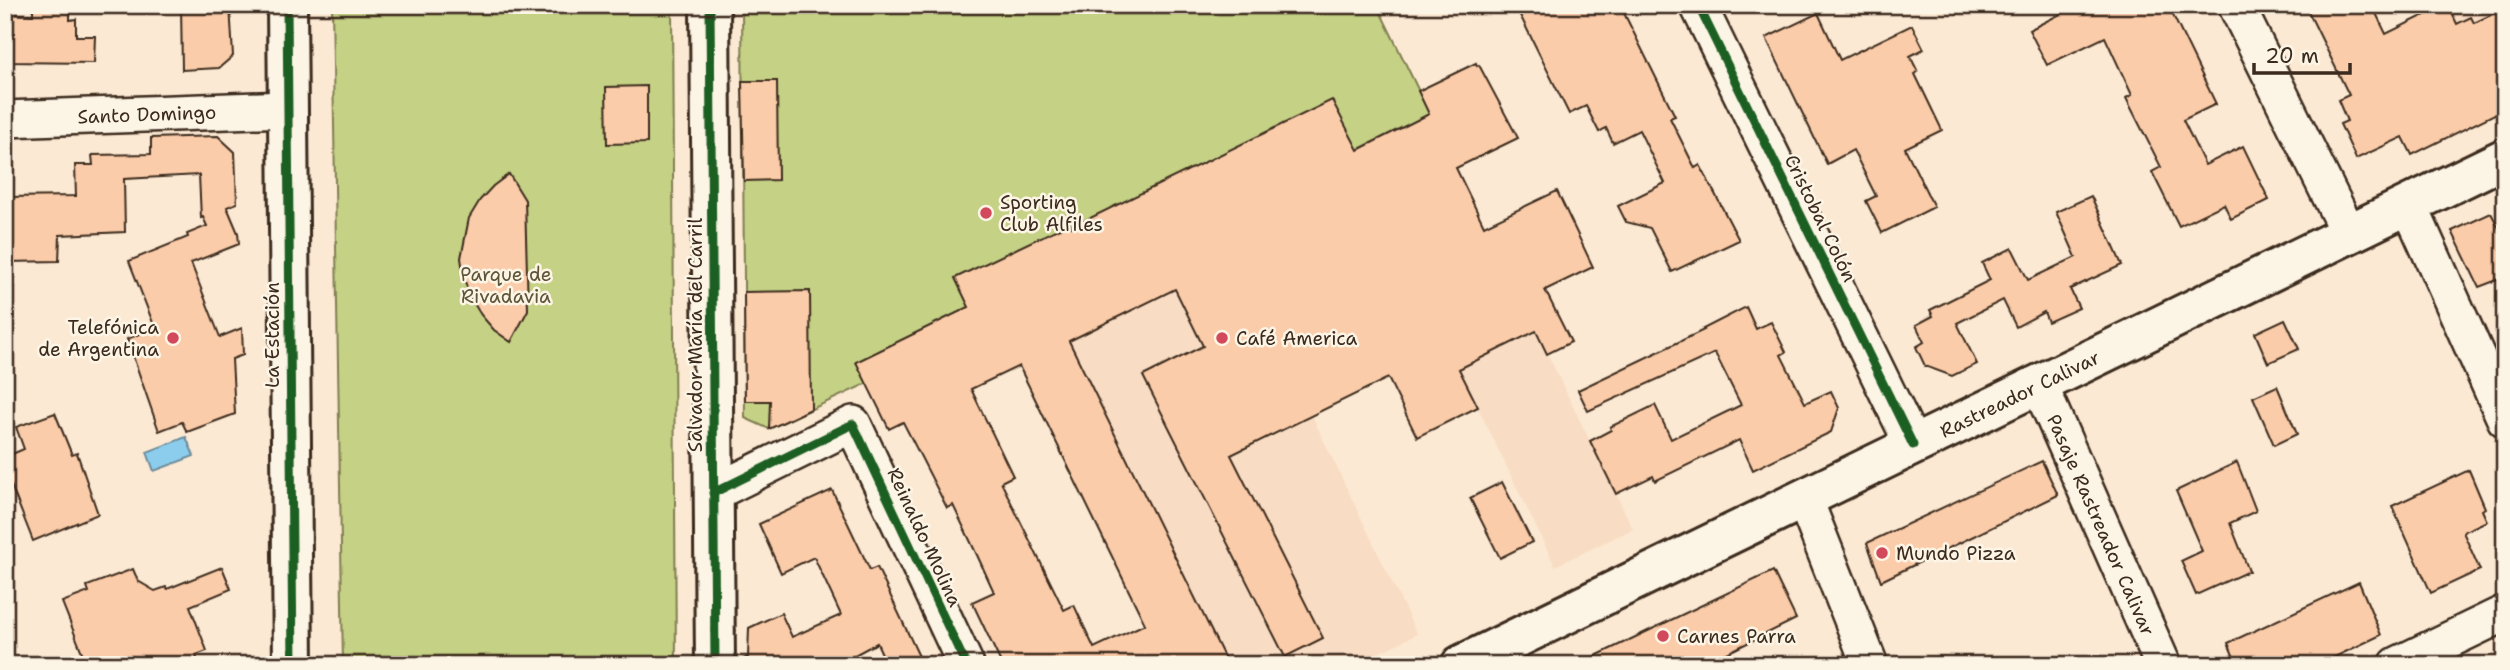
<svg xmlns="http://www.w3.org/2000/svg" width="2510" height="670" viewBox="0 0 2510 670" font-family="'Shantell Sans',sans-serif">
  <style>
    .built { fill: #f8dcc3 }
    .green { fill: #c5d185; stroke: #807e52; stroke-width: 2 }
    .water { fill: #8ccded; stroke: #6c8c9a; stroke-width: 2 }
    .building { fill: #fbcca9; stroke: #3b2a1e; stroke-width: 2; fill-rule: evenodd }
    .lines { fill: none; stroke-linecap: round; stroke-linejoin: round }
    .minor-casing { stroke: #3b2a1e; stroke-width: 40 }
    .tertiary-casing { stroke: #3b2a1e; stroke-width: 44 }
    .secondary-casing { stroke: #3b2a1e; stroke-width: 44 }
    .minor { stroke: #fcf5e5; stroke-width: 35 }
    .tertiary { stroke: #fcf5e5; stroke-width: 38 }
    .secondary { stroke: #fcf5e5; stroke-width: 38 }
    .cycleway-casing { stroke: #fcf5e5; stroke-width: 13 }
    .cycleway { stroke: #1b5e20; stroke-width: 9 }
    .poi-dot { fill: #d1495b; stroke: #fcf5e5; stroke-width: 2.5 }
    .labels { text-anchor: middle; stroke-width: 5; stroke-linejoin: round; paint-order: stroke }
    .street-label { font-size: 19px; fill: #3b2a1e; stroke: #fcf5e5 }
    .poi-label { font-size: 19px; fill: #3b2a1e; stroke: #fcf5e5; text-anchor: start }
    .park-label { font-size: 19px; fill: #5e5438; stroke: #fcf5e5 }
  </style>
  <rect width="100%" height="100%" fill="#fce9d3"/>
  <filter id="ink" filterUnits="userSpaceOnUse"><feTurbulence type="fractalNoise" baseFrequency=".0143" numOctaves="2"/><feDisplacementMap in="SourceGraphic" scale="14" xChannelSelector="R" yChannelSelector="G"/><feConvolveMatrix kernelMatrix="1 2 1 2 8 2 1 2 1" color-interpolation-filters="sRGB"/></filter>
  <g filter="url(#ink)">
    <g class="built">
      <polygon points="2448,5 2505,5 2505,109 2500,112"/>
      <polygon points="1430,114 1633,529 1555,566 1449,348 1312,416 1417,634 1354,665 1164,665 998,322 1164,245"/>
    </g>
    <g class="green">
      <polygon points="332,5 672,5 676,665 343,665"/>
      <polygon points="742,5 1377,5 1430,114 1164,245 769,429 745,418"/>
    </g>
    <polygon class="water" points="186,437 194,456 154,471 147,452"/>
    <g class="building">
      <polygon points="33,5 70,5 70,20 76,19 76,36 95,36 94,63 5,62 5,14 33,15"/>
      <polygon points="181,5 230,5 233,56 219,68 182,70"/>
      <polygon points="1515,5 1620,5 1675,116 1670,118 1695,168 1700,165 1739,240 1672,272 1650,228 1626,222 1618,206 1665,183 1639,130 1613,143 1606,128 1599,132 1586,106 1569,114"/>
      <polygon points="2078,5 2168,5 2216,104 2183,120 2205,165 2243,146 2269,200 2231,219 2224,204 2179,226 2152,172 2161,167 2126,98 2132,95 2105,37 2047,65 2029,30"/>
      <polygon points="2305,5 2372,5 2386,34 2445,5 2448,5 2457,24 2471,17 2474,23 2505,8 2505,109 2412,155 2403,137 2356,159 2340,124 2347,121 2338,100 2349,95"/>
      <polygon points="1818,13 1840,60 1912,25 1924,49 1910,56 1918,72 1915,74 1942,130 1905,148 1934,207 1882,233 1866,201 1876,196 1853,150 1827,164 1766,38"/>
      <path d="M1476,63l1,3 2,-1 39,73 -62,30 28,58 73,-35 36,76 -48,23 26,52 -24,12 -11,-23 -77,38 19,38 -61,30 -29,-59 -157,77 92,183 -38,19 -142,-281 60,-30 -28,-57 -106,52 159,324h-226l-30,-63 22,-10 -17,-37 -24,-50 -6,3 -44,-86 -14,7 -33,-67 113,-55 -14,-29 115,-55 2,4 260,-127 26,50 71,-36 -11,-23zM1019,366l126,258 -51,24 -20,-43 -10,5 -63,-128 12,-6 -42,-87z"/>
      <polygon points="742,81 777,81 778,180 744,181"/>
      <polygon points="647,86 647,143 607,144 606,87"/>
      <polygon points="218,136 235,152 237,203 227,207 238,233 239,244 191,263 220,337 242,328 243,355 232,359 235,414 187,432 182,422 159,431 127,339 155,328 129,261 188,237 187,234 207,226 203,217 201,218 199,175 124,179 125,232 60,235 59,261 7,262 6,197 76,196 75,165 93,165 92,155 151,154 151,138"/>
      <polygon points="509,174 525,200 528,310 511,342 494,330 481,315 470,297 464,278 461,258 469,218 480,200 493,186"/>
      <polygon points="2091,196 2122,265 2070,289 2079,308 2048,322 2044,312 2016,327 2003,300 1957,323 1977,364 1952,376 1925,366 1916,347 1924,342 1916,325 1933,316 1930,310 1990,280 1982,263 2012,248 2028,280 2076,257 2056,212"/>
      <polygon points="2491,213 2501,232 2505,234 2505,277 2479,287 2452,231"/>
      <polygon points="810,291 811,409 769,429 770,401 745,401 744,292"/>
      <polygon points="1746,307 1756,329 1771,322 1786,352 1781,355 1805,403 1831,391 1839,408 1831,432 1753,470 1739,440 1655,481 1653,476 1616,494 1590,441 1611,430 1610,427 1655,405 1671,439 1741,405 1715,353 1588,411 1578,390 1704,330 1703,329"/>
      <polygon points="2285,319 2299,349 2268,363 2255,333"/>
      <polygon points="2277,386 2297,434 2274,445 2253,397"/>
      <polygon points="55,413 72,455 77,453 98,514 33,541 5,470 5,457 24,449 16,427"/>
      <polygon points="2042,461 2058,495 1881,581 1867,543"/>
      <polygon points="2237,462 2256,511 2230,523 2249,571 2196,595 2181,561 2202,551 2176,491"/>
      <polygon points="2469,470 2485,508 2482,510 2487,521 2463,532 2480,570 2431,593 2392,506"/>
      <polygon points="1502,482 1532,542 1500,558 1470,498"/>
      <polygon points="832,490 870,570 877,567 923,665 887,665 877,643 836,665 737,665 737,662 748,657 749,628 781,613 792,637 841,615 814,557 781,573 759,524"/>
      <polygon points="222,567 231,589 190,606 207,651 196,655 199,665 87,665 62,602 89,592 87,586 133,569 138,581 155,591 166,587 167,589"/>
      <polygon points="1773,571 1796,619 1703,665 1577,665"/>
      <polygon points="2359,582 2381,635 2318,665 2237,665 2228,643"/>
    </g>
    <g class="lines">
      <defs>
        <g id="minor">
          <polyline points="1698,5 1913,445"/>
          <polyline points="2236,5 2349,234"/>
          <path id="s1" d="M5,119l282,-10"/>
          <polyline points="2409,205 2505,419"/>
          <path id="s2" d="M2039,384l124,281"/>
          <polyline points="713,493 853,424 966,665"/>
          <polyline points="1804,498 1870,665"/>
          <polyline points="2397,665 2505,613"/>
        </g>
        <g id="tertiary">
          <polyline points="287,5 293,665"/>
          <polyline points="710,5 715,665"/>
        </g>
        <g id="secondary">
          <path id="s3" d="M1461,665l1044,-507"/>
        </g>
      </defs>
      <use href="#minor" class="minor-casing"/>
      <use href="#tertiary" class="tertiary-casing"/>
      <use href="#secondary" class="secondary-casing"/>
      <use href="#minor" class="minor"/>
      <use href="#tertiary" class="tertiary"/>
      <use href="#secondary" class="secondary"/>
      <defs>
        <g id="cycleway">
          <polyline points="287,5 293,665"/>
          <polyline points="710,5 715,665"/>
          <polyline points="1698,5 1913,445"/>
          <polyline points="713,493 853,424 966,665"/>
        </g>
      </defs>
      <use href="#cycleway" class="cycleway-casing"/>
      <use href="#cycleway" class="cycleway"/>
    </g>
  </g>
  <g class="poi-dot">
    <circle cx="986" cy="213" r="7"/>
    <circle cx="173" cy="338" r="7"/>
    <circle cx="1222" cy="338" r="7"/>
    <circle cx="1882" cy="553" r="7"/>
    <circle cx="1663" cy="636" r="7"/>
  </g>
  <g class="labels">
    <g class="street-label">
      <text dy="7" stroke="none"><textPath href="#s1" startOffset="142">Santo Domingo</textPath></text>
      <text transform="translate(1821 218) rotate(64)" y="7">Cristobal Colón</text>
      <text transform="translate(272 335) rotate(-90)" y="7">La Estación</text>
      <text transform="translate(695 335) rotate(-90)" y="7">Salvador María del Carril</text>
      <text dy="7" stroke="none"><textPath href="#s3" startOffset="621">Rastreador Calivar</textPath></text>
      <text dy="7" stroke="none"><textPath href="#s2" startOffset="154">Pasaje Rastreador Calivar</textPath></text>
      <text transform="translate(925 537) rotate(65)" y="7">Reinaldo Molina</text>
    </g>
    <g class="poi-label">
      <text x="1000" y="209">Sporting<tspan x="1000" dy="22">Club Alfiles</tspan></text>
      <text x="159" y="334" text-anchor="end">Telefónica<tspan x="159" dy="22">de Argentina</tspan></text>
      <text x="1236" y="345">Café America</text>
      <text x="1896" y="560">Mundo Pizza</text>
      <text x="1677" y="643">Carnes Parra</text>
    </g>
    <g class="park-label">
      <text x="506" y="281">Parque de<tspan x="506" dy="22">Rivadavia</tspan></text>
    </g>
  </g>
  <rect width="2510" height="670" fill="none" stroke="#fcf5e5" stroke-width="28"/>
  <rect x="14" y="14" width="2482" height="642" fill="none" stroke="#3b2a1e" stroke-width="2.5" filter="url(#ink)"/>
  <path d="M2254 63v10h96v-10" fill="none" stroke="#3b2a1e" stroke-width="3.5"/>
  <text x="2265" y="63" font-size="21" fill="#3b2a1e" stroke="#fcf5e5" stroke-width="5" paint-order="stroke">20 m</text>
</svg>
